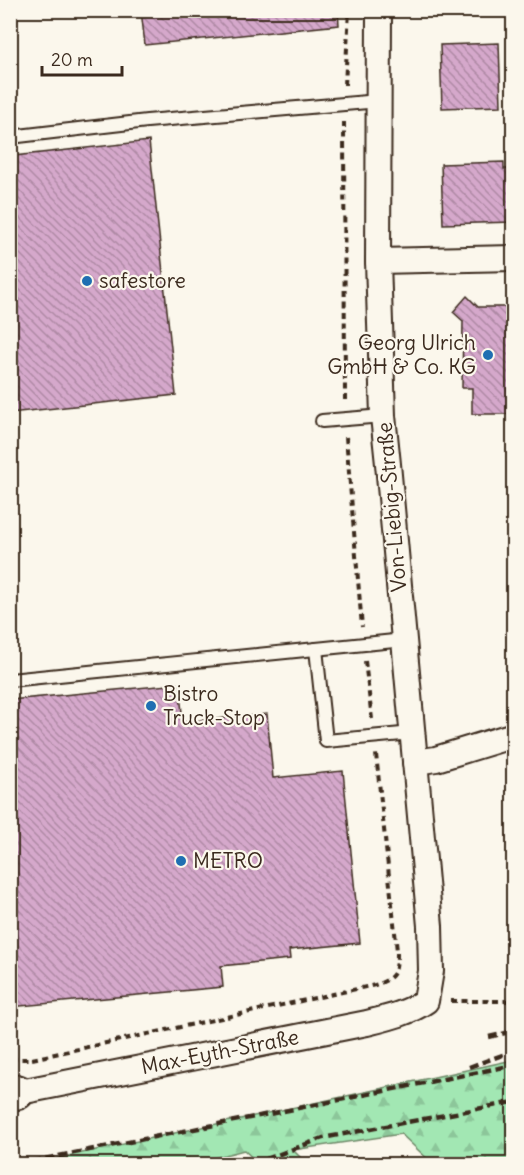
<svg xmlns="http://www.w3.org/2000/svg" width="524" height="1175" viewBox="0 0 524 1175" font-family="Delius,sans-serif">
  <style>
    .forest { fill: url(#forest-firs); stroke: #6e8868; stroke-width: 1.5 }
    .building { fill: url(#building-back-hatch); stroke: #3b2a1e; stroke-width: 1.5 }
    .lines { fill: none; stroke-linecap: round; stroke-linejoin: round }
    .lane-casing { stroke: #3b2a1e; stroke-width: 16 }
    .street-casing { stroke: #3b2a1e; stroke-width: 28 }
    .secondary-casing { stroke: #3b2a1e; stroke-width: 38 }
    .path { stroke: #3b2a1e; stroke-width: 4; stroke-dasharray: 6 4.5; stroke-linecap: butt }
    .lane { stroke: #fbf7ec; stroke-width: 12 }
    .street { stroke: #fbf7ec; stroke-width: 24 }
    .secondary { stroke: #fbf7ec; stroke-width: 33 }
    .rail { stroke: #3b2a1e; stroke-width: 4.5; stroke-dasharray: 9 4.5; stroke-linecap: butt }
    .poi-dot { fill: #1f6fb2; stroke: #fbf7ec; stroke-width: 2 }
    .labels { text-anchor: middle; stroke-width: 4.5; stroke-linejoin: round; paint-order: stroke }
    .poi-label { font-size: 21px; fill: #3b2a1e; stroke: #fbf7ec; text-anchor: start }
    .street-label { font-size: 21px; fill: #3b2a1e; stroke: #fbf7ec }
  </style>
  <defs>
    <pattern id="forest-firs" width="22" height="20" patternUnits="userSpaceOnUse" patternTransform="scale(1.5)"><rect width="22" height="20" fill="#a2e7b3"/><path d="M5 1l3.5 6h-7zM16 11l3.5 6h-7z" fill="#8cc69a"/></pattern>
    <pattern id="building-back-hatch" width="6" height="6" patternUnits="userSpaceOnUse" patternTransform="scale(1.5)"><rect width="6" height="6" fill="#d5a8cb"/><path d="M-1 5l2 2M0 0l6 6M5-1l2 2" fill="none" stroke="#ae89a4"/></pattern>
  </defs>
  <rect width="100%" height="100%" fill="#fbf7ec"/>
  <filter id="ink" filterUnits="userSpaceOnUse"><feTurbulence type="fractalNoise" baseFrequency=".0167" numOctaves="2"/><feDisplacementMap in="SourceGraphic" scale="12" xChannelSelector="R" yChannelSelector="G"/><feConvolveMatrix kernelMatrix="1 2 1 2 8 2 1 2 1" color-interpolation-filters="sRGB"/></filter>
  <g filter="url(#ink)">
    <polygon class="forest" points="513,1060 513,1164 433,1164 401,1134 293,1150 307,1164 259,1164 244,1150 190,1164 31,1164"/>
    <g class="building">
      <polygon points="141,10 338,10 339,25 145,45"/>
      <polygon points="499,43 501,106 442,108 440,45"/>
      <polygon points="149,141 176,395 10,413 10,168 15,167 14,156"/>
      <polygon points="504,162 504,169 513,169 513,222 443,224 441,164"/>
      <polygon points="467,296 478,307 513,307 513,414 472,414 472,388 462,388 463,321 453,312"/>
      <polygon points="179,684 183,722 267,714 273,778 343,771 360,943 289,950 290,959 221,966 223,987 10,1007 10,700"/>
    </g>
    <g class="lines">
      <defs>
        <g id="lane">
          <polyline points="10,137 147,121 379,101"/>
          <polyline points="322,421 383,416"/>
          <polyline points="316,649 326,741 413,733"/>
          <polyline points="10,680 404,640"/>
        </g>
        <g id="street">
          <polyline points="378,261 514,258"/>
          <polyline points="415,762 436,759 514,735"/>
          <path d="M10,1094l357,-71c20,-5 42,-10 59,-22l5,-30 -1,-45 -42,-462 -5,-48 -5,-155 1,-251"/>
        </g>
        <polyline id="secondary" points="10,1091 17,1092"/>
      </defs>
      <use href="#lane" class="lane-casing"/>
      <use href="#street" class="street-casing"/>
      <use href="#secondary" class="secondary-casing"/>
      <g class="path">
        <polyline points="345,85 349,10"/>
        <polyline points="344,122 345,400"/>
        <polyline points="346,437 362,627"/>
        <polyline points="365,661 372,719"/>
        <polyline points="451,1001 514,1001"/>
        <path d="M11,1059h21l343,-74c21,-7 22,-13 22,-34l-21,-197"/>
      </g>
      <use href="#lane" class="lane"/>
      <use href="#street" class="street"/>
      <use href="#secondary" class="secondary"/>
      <g class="rail">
        <polyline points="489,1037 514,1031"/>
        <polyline points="469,1067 514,1051"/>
        <polyline points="19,1164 514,1065"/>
        <polyline points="253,1164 323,1138 514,1102"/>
      </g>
    </g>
  </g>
  <g class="poi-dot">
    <circle cx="87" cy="281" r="6"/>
    <circle cx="488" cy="355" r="6"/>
    <circle cx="151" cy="706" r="6"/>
    <circle cx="181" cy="861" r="6"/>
  </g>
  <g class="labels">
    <g class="poi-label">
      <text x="99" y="288">safestore</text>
      <text x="476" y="350" text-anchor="end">Georg Ulrich<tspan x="476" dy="24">GmbH &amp; Co. KG</tspan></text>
      <text x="163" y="701">Bistro<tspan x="163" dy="24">Truck-Stop</tspan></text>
      <text x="193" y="868">METRO</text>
    </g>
    <g class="street-label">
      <text transform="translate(392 507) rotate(-95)" y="7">Von-Liebig-Straße</text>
      <text transform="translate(220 1052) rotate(-11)" y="7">Max-Eyth-Straße</text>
    </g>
  </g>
  <rect width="524" height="1175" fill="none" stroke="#fbf7ec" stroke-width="36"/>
  <rect x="18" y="18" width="488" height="1139" fill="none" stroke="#3b2a1e" stroke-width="2" filter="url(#ink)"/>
  <path d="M42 66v9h80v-9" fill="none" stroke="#3b2a1e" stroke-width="3"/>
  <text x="51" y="66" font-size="18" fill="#3b2a1e" stroke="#fbf7ec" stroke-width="4.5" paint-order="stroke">20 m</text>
</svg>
